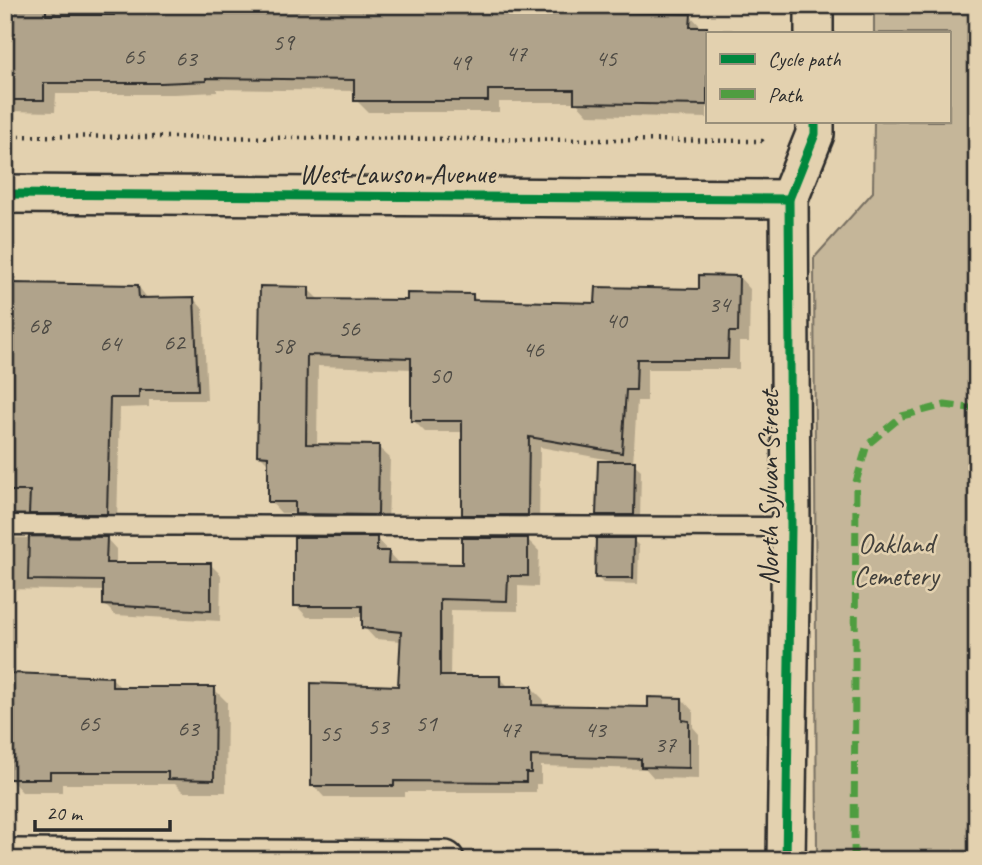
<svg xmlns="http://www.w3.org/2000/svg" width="982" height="865" viewBox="0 0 982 865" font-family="Caveat,sans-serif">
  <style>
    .green { fill: #c5b699; stroke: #787062; stroke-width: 2 }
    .shadow { fill: #0003 }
    .building { fill: #b0a38b; stroke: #2b2b2b; stroke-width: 2 }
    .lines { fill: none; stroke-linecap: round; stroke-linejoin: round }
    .lane-casing { stroke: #2b2b2b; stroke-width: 23 }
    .street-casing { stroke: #2b2b2b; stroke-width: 42 }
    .path { stroke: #2b2b2b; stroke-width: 4.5; stroke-dasharray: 2 5; stroke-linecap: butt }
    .lane { stroke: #e3d1af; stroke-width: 18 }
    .street { stroke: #e3d1af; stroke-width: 37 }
    .quiet { stroke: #4f9d41; stroke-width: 7; stroke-dasharray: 14 7; stroke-linecap: butt }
    .cycleway-casing { stroke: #e3d1af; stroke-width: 13 }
    .cycleway { stroke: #00873e; stroke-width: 9 }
    .labels { text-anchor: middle; stroke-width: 5; stroke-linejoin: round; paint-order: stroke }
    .number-label { font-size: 24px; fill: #4c4943 }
    .street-label { font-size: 28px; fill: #2b2b2b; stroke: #e3d1af }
    .park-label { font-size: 28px; fill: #42403c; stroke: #e3d1af }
  </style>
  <rect width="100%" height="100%" fill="#e3d1af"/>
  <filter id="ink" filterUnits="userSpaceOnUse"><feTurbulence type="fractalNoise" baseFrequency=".0143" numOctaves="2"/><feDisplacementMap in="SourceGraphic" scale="14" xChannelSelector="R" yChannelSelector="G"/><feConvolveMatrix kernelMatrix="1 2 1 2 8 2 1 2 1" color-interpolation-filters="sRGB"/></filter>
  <g filter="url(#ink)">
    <polygon class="green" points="874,5 977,5 977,860 817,860 814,258 873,192 874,121 949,121 949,33 874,33"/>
    <g class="shadow">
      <polygon points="5,5 56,5 56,16 116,16 116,5 538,5 538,12 690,15 703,29 732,29 736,33 707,33 707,118 588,115 576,102 499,102 499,112 368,112 356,100 356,91 217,89 217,92 174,94 56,94 55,112 9,111 5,107"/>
      <polygon points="739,277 750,289 749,342 739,342 739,369 647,369 647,401 637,401 633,463 641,470 640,521 605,521 598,514 616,461 540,447 539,526 475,525 464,514 464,432 425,432 413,420 413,369 318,366 317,446 378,447 390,458 388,525 308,525 296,513 281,513 270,501 270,465 259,454 308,289 320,301 409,302 472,295 479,302 597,304 701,290"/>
      <polygon points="5,285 138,286 148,299 193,298 203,309 207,400 149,400 149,407 120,408 117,523 5,529"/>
      <polygon points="5,538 106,538 116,549 116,565 211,565 221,575 220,621 115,615 105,605 105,591 5,589"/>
      <polygon points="377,539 400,564 464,566 527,539 539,551 538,587 518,586 518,611 451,610 450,678 500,678 510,688 532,688 543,699 543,707 650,709 682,699 693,711 693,727 699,734 699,779 654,778 646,769 541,766 541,784 536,784 536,792 405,792 405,797 324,797 313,785 399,688 402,641 375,639 364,627 364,617 307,617 296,605"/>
      <polygon points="633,540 639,546 638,584 603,583 597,577"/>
      <polygon points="112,678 122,689 214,689 227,702 226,792 183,792 175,784 62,784 62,792 22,792 11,780 5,780 5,682"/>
    </g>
    <g class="building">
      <polygon points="5,5 46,5 46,15 114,15 114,5 526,5 526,10 691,14 690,27 707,27 707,105 574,103 574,90 488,90 488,101 354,101 354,80 206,78 206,81 161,83 44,83 44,100 5,100"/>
      <polygon points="699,275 739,276 738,332 729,332 728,359 637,359 636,390 626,390 622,453 529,437 528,515 462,515 462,421 411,421 411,358 307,355 306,444 379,445 378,515 295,514 295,502 268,502 268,456 257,455 260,286 309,287 309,299 407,300 407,293 473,294 473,300 595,303 596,287 699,289"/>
      <polygon points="11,283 138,285 139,298 194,297 198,390 139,390 139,398 110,398 107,514 29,514 30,491 5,491 5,356 11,356"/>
      <polygon points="598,461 635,461 634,515 596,515"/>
      <polygon points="29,536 107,537 106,563 211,563 211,611 103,605 103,581 28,580"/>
      <polygon points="294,537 377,537 377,551 389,551 388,563 462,564 462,538 528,538 528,576 508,576 507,601 440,599 440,676 500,676 500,686 532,686 532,705 648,707 648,697 682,698 682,720 689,721 689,768 641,767 641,759 531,756 531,773 526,773 526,782 394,781 394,786 311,786 311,683 398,686 401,632 362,628 362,606 294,606"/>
      <polygon points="596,538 634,538 633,578 595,578"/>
      <polygon points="11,673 112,677 112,687 215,687 214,780 168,779 168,772 50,772 50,779 8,779 5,680 11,680"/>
    </g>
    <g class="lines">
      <defs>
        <polyline id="lane" points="5,525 791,527"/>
        <g id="street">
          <polyline points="814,5 814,33"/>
          <polyline points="5,194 789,199"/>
          <polyline points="5,858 445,860"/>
          <polyline points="786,860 791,527 789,199 815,134 815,121"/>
        </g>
      </defs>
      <use href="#lane" class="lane-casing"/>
      <use href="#street" class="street-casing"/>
      <polyline class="path" points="5,136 762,141 765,146"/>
      <use href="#lane" class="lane"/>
      <use href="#street" class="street"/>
      <polyline class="quiet" points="854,860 856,482 867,445 902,416 945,405 977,409"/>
      <defs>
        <g id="cycleway">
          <polyline points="5,194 789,199"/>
          <polyline points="786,860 791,527 789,199 815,134 815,121"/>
        </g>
      </defs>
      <use href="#cycleway" class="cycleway-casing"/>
      <use href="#cycleway" class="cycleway"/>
    </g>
  </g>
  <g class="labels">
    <g class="number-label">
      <text x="283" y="50">59</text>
      <text x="516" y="61">47</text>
      <text x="134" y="64">65</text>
      <text x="186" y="66">63</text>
      <text x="606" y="66">45</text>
      <text x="460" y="70">49</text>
      <text x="719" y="312">34</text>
      <text x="616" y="328">40</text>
      <text x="39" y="333">68</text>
      <text x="349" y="336">56</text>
      <text x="174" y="350">62</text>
      <text x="110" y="351">64</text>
      <text x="283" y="353">58</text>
      <text x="533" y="357">46</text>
      <text x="440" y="383">50</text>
      <text x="89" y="731">65</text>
      <text x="426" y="731">51</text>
      <text x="378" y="734">53</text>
      <text x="188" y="736">63</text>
      <text x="510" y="737">47</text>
      <text x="595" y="737">43</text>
      <text x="330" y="741">55</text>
      <text x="665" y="752">37</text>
    </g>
    <g class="street-label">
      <text x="397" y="183">West Lawson Avenue</text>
      <text transform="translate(768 488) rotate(-90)" y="10">North Sylvan Street</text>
    </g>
    <g class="park-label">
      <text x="896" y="553">Oakland<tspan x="896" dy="32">Cemetery</tspan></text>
    </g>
  </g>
  <rect width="982" height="865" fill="none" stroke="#e3d1af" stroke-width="28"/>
  <rect x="14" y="14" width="954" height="837" fill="none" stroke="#2b2b2b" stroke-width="2.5" filter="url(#ink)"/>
  <rect x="706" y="32" width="245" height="91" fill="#e3d1af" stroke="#998f7a" stroke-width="2"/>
  <rect x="720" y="54" width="35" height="10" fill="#00873e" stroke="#998f7a" stroke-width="2"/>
  <text x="768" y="66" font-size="21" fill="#2b2b2b">Cycle path</text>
  <rect x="720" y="89" width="35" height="10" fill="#4f9d41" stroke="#998f7a" stroke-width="2"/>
  <text x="768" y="102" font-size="21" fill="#2b2b2b">Path</text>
  <path d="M35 820v10h135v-10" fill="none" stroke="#2b2b2b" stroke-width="3.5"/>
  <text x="46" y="820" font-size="21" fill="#2b2b2b" stroke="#e3d1af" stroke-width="5" paint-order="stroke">20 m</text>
</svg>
